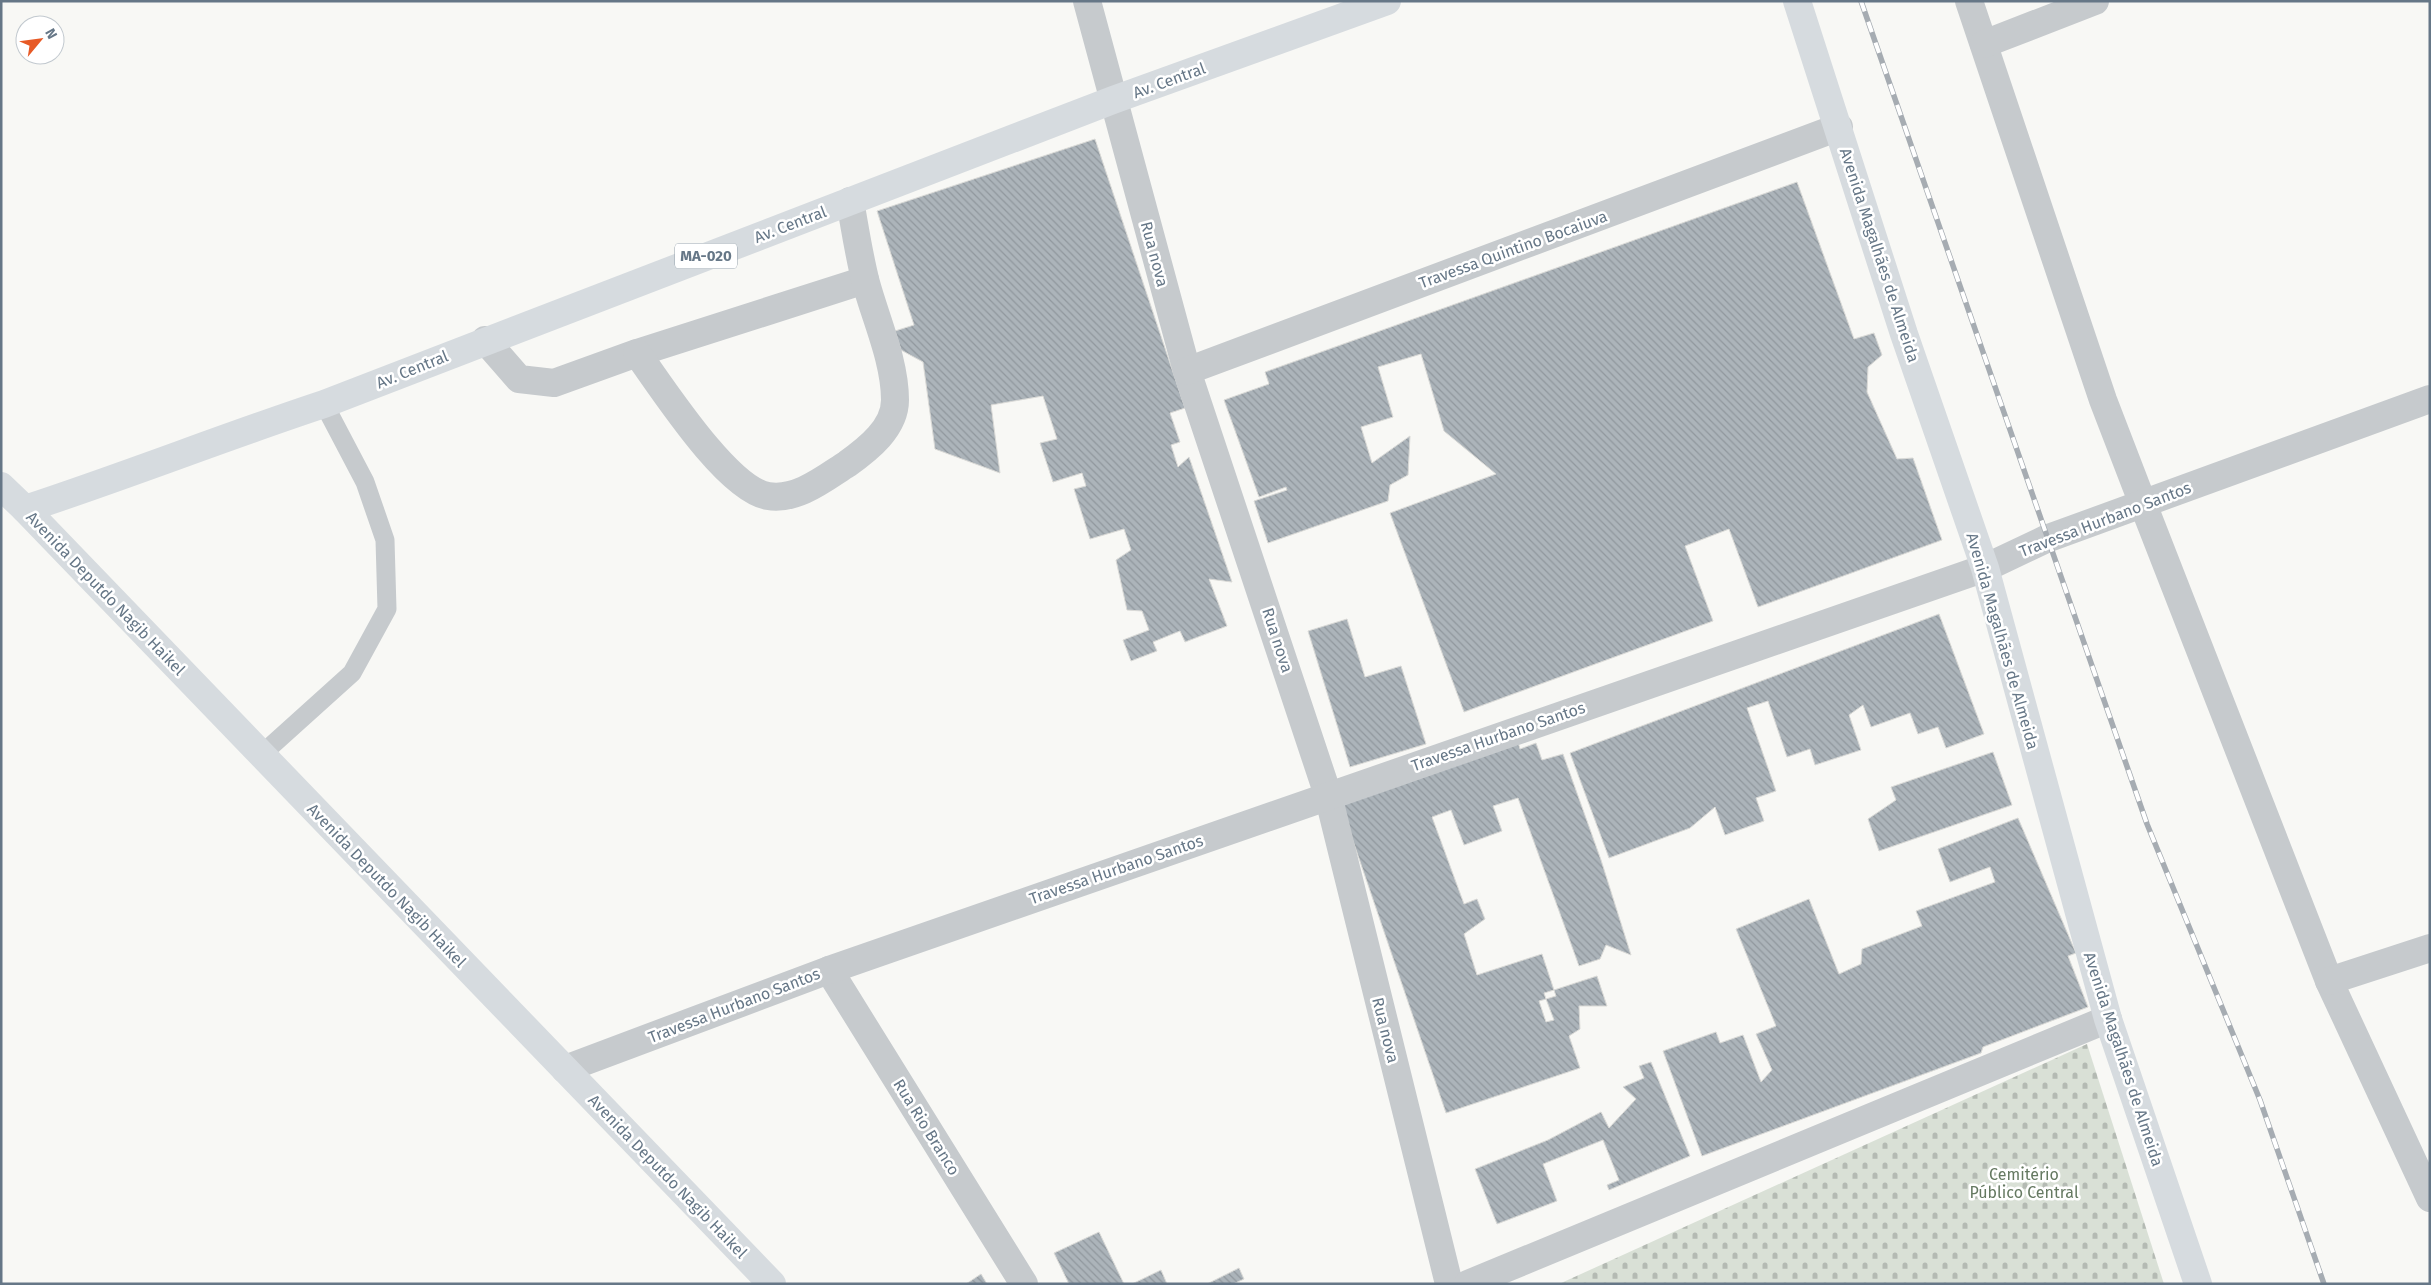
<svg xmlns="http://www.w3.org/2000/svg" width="2431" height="1285" viewBox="0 0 2431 1285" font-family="'Fira Sans',sans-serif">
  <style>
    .cemetery { fill: url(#cemetery-stones) }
    .building { fill: url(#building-back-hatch); stroke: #dadad7; fill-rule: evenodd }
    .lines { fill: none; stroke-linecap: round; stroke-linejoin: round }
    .lane { stroke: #c6cacd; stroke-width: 19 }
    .street { stroke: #c6cacd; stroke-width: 28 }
    .secondary { stroke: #d6dbdf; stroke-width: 28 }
    .primary { stroke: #d6dbdf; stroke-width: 28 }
    .rail-casing { stroke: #a6acb2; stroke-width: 5.5 }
    .rail { stroke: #fff; stroke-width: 4; stroke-dasharray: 11; stroke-linecap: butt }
    .labels { text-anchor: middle; stroke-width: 5; stroke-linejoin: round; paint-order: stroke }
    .shield { fill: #fff; stroke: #94a0ab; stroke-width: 1 }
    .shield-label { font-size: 15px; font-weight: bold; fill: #667787 }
    .street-label { font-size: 16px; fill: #667787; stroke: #fff }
    .park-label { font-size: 16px; fill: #657961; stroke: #fff }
  </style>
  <defs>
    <pattern id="cemetery-stones" width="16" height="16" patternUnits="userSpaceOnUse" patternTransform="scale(1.25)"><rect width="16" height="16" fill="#d9e0d6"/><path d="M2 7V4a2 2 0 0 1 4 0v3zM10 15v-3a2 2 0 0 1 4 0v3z" fill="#b4bab3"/></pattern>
    <pattern id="building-back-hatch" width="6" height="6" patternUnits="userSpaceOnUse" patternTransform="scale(1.25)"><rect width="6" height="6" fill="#acb4ba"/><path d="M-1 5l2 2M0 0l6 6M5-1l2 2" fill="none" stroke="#90979d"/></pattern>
  </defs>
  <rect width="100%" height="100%" fill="#f8f8f5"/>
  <polygon class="cemetery" points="2087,1044 2164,1284 1559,1284"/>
  <g class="building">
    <polygon points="1095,139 1185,408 1170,413 1180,442 1171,445 1178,467 1189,457 1232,582 1209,579 1227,626 1185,642 1180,631 1153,642 1157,651 1131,661 1123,640 1149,630 1142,611 1127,610 1116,560 1131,550 1124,529 1090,539 1074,489 1086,486 1082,473 1053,482 1040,443 1057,439 1043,396 991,405 1000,473 935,449 923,362 901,350 895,331 914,325 877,211"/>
    <polygon points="1797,182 1854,339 1874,333 1882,355 1868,367 1867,392 1897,459 1913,458 1942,540 1758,607 1729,529 1685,546 1713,621 1464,712 1390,513 1496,474 1444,431 1421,354 1378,367 1393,417 1361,427 1372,463 1410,436 1408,475 1390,485 1388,501 1268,543 1254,501 1287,490 1286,487 1259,497 1224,400 1269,384 1265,372"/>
    <polygon points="1939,614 1984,734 1946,748 1938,727 1918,734 1910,713 1871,727 1863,705 1849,715 1861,750 1815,765 1810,749 1787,757 1768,701 1747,708 1776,791 1756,798 1764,821 1725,835 1715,807 1690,828 1609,858 1570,753"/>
    <polygon points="1347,619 1365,677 1401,666 1426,744 1350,767 1308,631"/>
    <path d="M1516,736l4,13 16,-6 6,17 21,-6 38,106 30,95 -25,-10 -6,14 -21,7 -61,-168 -25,8 9,25 -38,14 -13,-35 -19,7 32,87 13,-5 8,20 -21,15 13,41 65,-21 12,36 43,-14 10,30h-28l1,23 -11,7 11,32 -134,45 -108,-316zM1554,990l2,6 -10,3 -2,-6zM1546,999l8,21 -8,2 -7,-21z"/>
    <polygon points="1993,752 2012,805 1879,851 1868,819 1896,800 1891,787"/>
    <polygon points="2018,818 2076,953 2068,956 2088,1007 1983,1047 1981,1053 1702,1156 1663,1051 1716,1032 1720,1043 1743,1035 1761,1082 1772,1070 1756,1034 1776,1026 1736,929 1809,899 1839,974 1861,964 1862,949 1922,926 1916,911 1995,882 1990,867 1950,882 1938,849"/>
    <polygon points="1651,1062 1690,1156 1609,1190 1607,1185 1619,1180 1603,1140 1543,1164 1557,1201 1497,1224 1475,1169 1548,1140 1601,1112 1609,1128 1636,1099 1623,1087 1644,1078 1639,1066"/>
    <polygon points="1099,1232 1124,1284 1069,1284 1054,1253"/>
    <polygon points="1239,1268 1244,1279 1233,1284 1207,1284"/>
    <polygon points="1161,1270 1167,1284 1132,1284"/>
    <polygon points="981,1274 987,1284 966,1284"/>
  </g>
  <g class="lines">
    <polyline class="lane" points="261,755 352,673 387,609 385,540 365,482 324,404"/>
    <g class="street">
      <polyline points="1087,1 1187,371 1328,795 1449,1284"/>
      <polyline points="1969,1 2103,400 2143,504 2329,981 2430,1198"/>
      <polyline points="1984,44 2095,1"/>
      <polyline points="485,340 519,379 554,383 637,353 865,280"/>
      <path d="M637,353c26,36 90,136 131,143 29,5 57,-18 79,-32 21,-15 48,-36 48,-64 0,-39 -19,-80 -29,-117 -7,-27 -11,-55 -16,-82"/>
      <polyline points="1187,371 1839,127"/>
      <polyline points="829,970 1024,1284"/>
      <polyline points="2329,981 2430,948"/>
      <polyline points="565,1069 829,970 1985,568 2046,539 2430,399"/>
      <polyline points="1468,1284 2108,1019"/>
    </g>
    <g class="secondary">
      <polyline points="1797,1 1904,334 1985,568 2108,1019 2198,1284"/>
      <polyline points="25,509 772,1284"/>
    </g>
    <path class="primary" d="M1,486l24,23c101,-33 199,-72 299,-105l789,-304 274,-99"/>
    <defs>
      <polyline id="rail" points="1861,1 2147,824 2260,1100 2324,1284"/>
    </defs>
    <use href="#rail" class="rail-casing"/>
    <use href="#rail" class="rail"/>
  </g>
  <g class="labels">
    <rect class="shield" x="675" y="243.5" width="62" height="25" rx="4"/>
    <g class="shield-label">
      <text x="706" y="261">MA-020</text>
    </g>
    <g class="street-label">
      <text transform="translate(1169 80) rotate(-20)" y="6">Av. Central</text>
      <text transform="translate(790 224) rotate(-21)" y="6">Av. Central</text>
      <text transform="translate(1513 249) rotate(-20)" y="6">Travessa Quintino Bocaiuva</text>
      <text transform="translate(1155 254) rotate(75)" y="6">Rua nova</text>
      <text transform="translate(1880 255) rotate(72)" y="6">Avenida Magalhães de Almeida</text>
      <text transform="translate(412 369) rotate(-22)" y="6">Av. Central</text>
      <text transform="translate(2105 519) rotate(-21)" y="6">Travessa Hurbano Santos</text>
      <text transform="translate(106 593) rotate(46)" y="6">Avenida Deputdo Nagib Haikel</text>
      <text transform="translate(1278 640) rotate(72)" y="6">Rua nova</text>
      <text transform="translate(2003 641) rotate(74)" y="6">Avenida Magalhães de Almeida</text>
      <text transform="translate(1498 736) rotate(-19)" y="6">Travessa Hurbano Santos</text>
      <text transform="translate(1116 869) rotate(-19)" y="6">Travessa Hurbano Santos</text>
      <text transform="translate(387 885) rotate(46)" y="6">Avenida Deputdo Nagib Haikel</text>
      <text transform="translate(734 1005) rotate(-21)" y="6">Travessa Hurbano Santos</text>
      <text transform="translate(1386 1030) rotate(76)" y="6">Rua nova</text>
      <text transform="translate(2124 1059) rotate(72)" y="6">Avenida Magalhães de Almeida</text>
      <text transform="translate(927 1127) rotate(58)" y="6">Rua Rio Branco</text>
      <text transform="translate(668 1176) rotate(46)" y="6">Avenida Deputdo Nagib Haikel</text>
    </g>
    <g class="park-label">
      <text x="2024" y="1180">Cemitério<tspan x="2024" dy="18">Público Central</tspan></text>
    </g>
  </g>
  <rect width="2431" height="1285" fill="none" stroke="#667787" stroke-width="5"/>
  <g transform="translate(40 40) rotate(61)"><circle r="24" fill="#ffffff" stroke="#c2c9cf"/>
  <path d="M0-4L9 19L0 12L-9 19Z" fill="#e75a26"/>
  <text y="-8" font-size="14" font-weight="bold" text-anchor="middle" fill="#667787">N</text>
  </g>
</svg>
